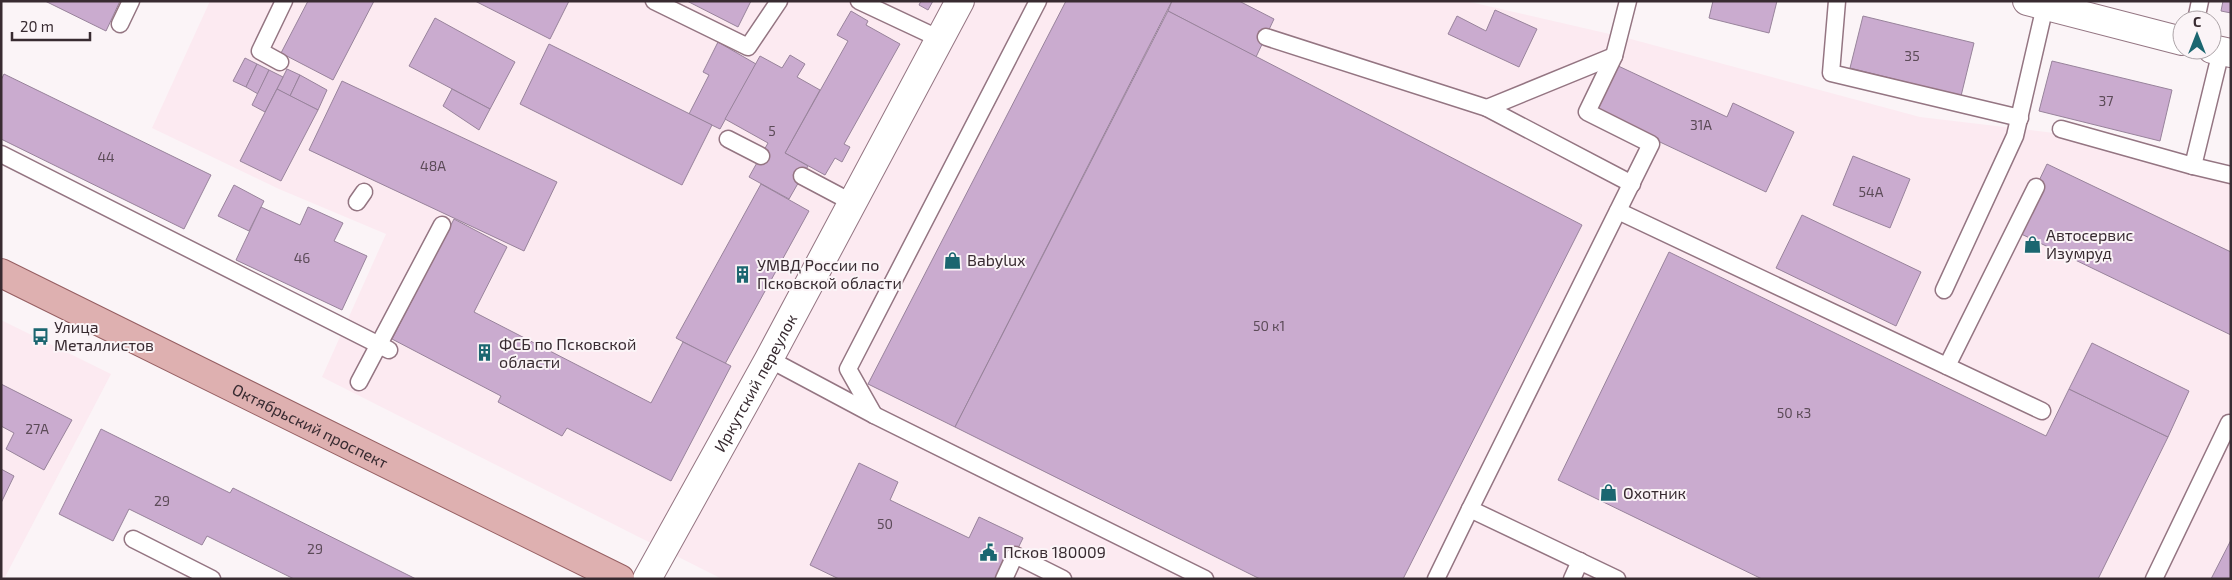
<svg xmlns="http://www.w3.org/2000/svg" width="2232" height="580" viewBox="0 0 2232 580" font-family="'Exo 2',sans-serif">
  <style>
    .built { fill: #fceaf1 }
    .building { fill: #caabcf; stroke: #98839b }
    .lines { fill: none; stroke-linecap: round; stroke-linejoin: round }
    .lane-casing { stroke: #947582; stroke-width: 19 }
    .street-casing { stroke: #947582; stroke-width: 30 }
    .primary-casing { stroke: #965f62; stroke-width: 30 }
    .lane { stroke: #fff; stroke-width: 16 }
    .street { stroke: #fff; stroke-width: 28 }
    .primary { stroke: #deb0b0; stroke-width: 28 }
    .labels { text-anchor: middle; stroke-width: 4; stroke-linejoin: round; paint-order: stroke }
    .number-label { font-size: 14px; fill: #5c4b58 }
    .poi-label { font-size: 16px; fill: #382b31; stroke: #fbf4f7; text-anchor: start }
    .street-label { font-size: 16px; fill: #382b31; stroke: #fbf4f7 }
  </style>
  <rect width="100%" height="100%" fill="#fbf4f7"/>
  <g class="built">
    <polygon points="210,1 1466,1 1627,38 1920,117 2054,133 2231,183 2231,579 722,579 322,377 386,234 279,189 152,128"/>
    <polygon points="1,320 111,374 4,579 1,579"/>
  </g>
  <g class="building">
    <polygon points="45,1 120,1 106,31"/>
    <polygon points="308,1 374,1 333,80 281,53"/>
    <polygon points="475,1 569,1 550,39"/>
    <polygon points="687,1 751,1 738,27"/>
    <polygon points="921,1 933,1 928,10 919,5"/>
    <polygon points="1066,1 1172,1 955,427 868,384"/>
    <polygon points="1172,1 1239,1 1274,19 1256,57 1168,11"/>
    <polygon points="1713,1 1777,1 1769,33 1709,18"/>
    <polygon points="2223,1 2231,1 2231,13 2221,11"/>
    <polygon points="1495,10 1537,29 1519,67 1448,34 1457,16 1486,31"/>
    <polygon points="851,11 868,21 866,25 900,44 844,144 850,147 842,162 835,158 825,175 785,153 848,41 837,35"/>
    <polygon points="1168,11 1582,225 1403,579 1260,579 955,427"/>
    <polygon points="1863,16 1974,43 1961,96 1850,68"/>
    <polygon points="435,18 515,62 490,109 409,66"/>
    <polygon points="718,42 756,64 720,129 689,114 709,75 703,72"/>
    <polygon points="549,44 712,125 682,185 520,104"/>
    <polygon points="790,55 805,64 797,77 820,90 785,153 808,166 789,199 749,177 768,143 725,119 760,56 782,68"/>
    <polygon points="245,58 257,64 246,87 233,81"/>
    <polygon points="2052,61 2172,90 2160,141 2039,111"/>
    <polygon points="257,64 269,70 258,94 246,87"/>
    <polygon points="1614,64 1727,117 1733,103 1794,132 1766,192 1592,110"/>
    <polygon points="287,69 300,75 290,96 277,89"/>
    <polygon points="269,70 283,77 265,112 252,105"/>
    <polygon points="4,74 211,175 184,229 1,139 1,80"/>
    <polygon points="300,75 327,90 318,110 290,96"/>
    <polygon points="342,81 557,182 524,251 309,150"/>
    <polygon points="277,89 318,110 281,181 240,161"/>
    <polygon points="452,89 490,109 479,130 443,106"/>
    <polygon points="1853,156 1910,179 1890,228 1833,205"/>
    <polygon points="2047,164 2231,252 2231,335 2015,231"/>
    <polygon points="761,184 809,211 725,364 676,338"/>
    <polygon points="234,185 264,201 249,231 218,216"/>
    <polygon points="261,207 300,225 308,207 343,223 334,241 367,256 342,310 236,260"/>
    <polygon points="1802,215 1921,272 1896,326 1776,268"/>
    <polygon points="454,219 507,247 474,312 651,403 683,342 731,366 671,481 567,428 562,436 498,402 501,396 392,339"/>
    <polygon points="1669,252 2046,436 2069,389 2168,437 2098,579 1762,579 1558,480"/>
    <polygon points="2092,343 2189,391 2168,437 2069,389"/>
    <polygon points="1,384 72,420 44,470 6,449 14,433 1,426"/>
    <polygon points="101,429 230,493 233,488 416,579 294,579 207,536 202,545 129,509 113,541 59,514"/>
    <polygon points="859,463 898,482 890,500 969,538 979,517 1023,538 1003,579 839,579 810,565"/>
    <polygon points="1,469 14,476 1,503"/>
    <polygon points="2231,540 2231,579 2211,579"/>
  </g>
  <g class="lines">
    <defs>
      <g id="lane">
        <polyline points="654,1 748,47 779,1"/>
        <polyline points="859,1 940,39"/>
        <polyline points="1837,1 1831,73 2020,118"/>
        <polyline points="2196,20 2200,1"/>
        <polyline points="120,24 131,1"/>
        <polyline points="1266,37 1487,108 1614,56"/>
        <polyline points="2221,51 2193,166 2231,175"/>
        <polyline points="280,62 260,51 284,1"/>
        <polyline points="1487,108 1632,184"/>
        <polyline points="2061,129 2193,166"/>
        <polyline points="728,139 761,156"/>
        <polyline points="1,154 389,350"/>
        <polyline points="802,176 853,203"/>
        <polyline points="357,202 364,192"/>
        <polyline points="1618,211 2042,411"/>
        <polyline points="1944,290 2015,136 2045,6"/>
        <polyline points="769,359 874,415 1205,579"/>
        <polyline points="1947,366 2036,187"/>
        <polyline points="359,382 442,225"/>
        <polyline points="874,415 848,369 1038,1"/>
        <polyline points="133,539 212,579"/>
        <polyline points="1004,579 1015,555 1063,579"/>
        <polyline points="1436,579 1470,509"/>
        <polyline points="1572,579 1580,561"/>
        <polyline points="1617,579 1470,509 1651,144 1587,112 1614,56 1628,1"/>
        <polyline points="2154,579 2229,423 2231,424"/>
      </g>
      <g id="street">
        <polyline points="2027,1 2182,41"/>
        <polyline points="2212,49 2231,53"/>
        <path id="s1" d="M647,579l122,-220 191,-358"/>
      </g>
      <g id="primary">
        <path id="s2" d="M1,273l619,306"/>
      </g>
    </defs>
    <use href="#lane" class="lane-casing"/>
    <use href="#street" class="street-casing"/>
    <use href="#primary" class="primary-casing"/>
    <use href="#lane" class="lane"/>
    <use href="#street" class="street"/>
    <use href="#primary" class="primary"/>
  </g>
  <defs>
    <symbol id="shop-bare" viewBox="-9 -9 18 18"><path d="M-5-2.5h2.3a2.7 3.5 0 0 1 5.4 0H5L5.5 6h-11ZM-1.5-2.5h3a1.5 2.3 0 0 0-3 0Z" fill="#1b6670" stroke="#fbf4f7" stroke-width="2.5" paint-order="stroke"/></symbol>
    <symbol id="building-bare" viewBox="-9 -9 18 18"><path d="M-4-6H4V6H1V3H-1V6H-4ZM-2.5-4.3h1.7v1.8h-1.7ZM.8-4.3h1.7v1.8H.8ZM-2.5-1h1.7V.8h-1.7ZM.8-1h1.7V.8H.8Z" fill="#1b6670" stroke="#fbf4f7" stroke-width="2.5" paint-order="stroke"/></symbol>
    <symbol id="bus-bare" viewBox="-9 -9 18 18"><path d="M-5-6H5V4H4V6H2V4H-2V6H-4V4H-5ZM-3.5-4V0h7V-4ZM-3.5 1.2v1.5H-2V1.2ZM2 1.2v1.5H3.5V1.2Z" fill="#1b6670" stroke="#fbf4f7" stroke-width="2.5" paint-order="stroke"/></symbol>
    <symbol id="civic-bare" viewBox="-9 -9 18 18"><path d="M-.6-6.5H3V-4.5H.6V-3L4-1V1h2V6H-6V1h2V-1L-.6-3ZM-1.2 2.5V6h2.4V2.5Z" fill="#1b6670" stroke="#fbf4f7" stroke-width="2.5" paint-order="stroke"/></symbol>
  </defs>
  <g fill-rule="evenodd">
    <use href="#shop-bare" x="2020" y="232" width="25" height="25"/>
    <use href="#shop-bare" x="940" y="248" width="25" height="25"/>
    <use href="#building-bare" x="730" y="262" width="25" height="25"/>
    <use href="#bus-bare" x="28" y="324" width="25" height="25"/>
    <use href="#building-bare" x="472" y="340" width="25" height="25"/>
    <use href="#shop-bare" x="1596" y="480" width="25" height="25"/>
    <use href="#civic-bare" x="976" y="540" width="25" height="25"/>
  </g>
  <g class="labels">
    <g class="number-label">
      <text x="1912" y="61">35</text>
      <text x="2106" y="106">37</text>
      <text x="1701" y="130">31А</text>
      <text x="772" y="136">5</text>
      <text x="106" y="162">44</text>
      <text x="433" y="171">48А</text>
      <text x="1871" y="197">54А</text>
      <text x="302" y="263">46</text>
      <text x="1269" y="331">50 к1</text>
      <text x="1794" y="418">50 к3</text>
      <text x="37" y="434">27А</text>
      <text x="162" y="506">29</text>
      <text x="885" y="529">50</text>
      <text x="315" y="554">29</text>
    </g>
    <g class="poi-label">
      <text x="2046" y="241">Автосервис<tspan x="2046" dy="18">Изумруд</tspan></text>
      <text x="967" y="266">Babylux</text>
      <text x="757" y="271">УМВД России по<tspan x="757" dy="18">Псковской области</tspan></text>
      <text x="54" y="333">Улица<tspan x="54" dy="18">Металлистов</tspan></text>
      <text x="499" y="350">ФСБ по Псковской<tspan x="499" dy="18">области</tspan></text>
      <text x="1623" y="499">Охотник</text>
      <text x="1003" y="558">Псков 180009</text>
    </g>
    <g class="street-label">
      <text dy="6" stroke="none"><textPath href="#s1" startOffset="224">Иркутский переулок</textPath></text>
      <text dy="6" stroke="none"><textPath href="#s2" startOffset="345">Октябрьский проспект</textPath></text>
    </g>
  </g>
  <rect width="2232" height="580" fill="none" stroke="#382b31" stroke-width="5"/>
  <g transform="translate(2197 35)"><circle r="24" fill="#fbf4f7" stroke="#ada4a8"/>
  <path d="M0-4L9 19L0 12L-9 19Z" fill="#1b6670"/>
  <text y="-8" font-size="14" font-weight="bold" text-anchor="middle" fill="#382b31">С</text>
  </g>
  <path d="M12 32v8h78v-8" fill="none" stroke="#382b31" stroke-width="2.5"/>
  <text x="20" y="32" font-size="15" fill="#382b31" stroke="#fbf4f7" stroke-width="4" paint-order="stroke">20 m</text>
</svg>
